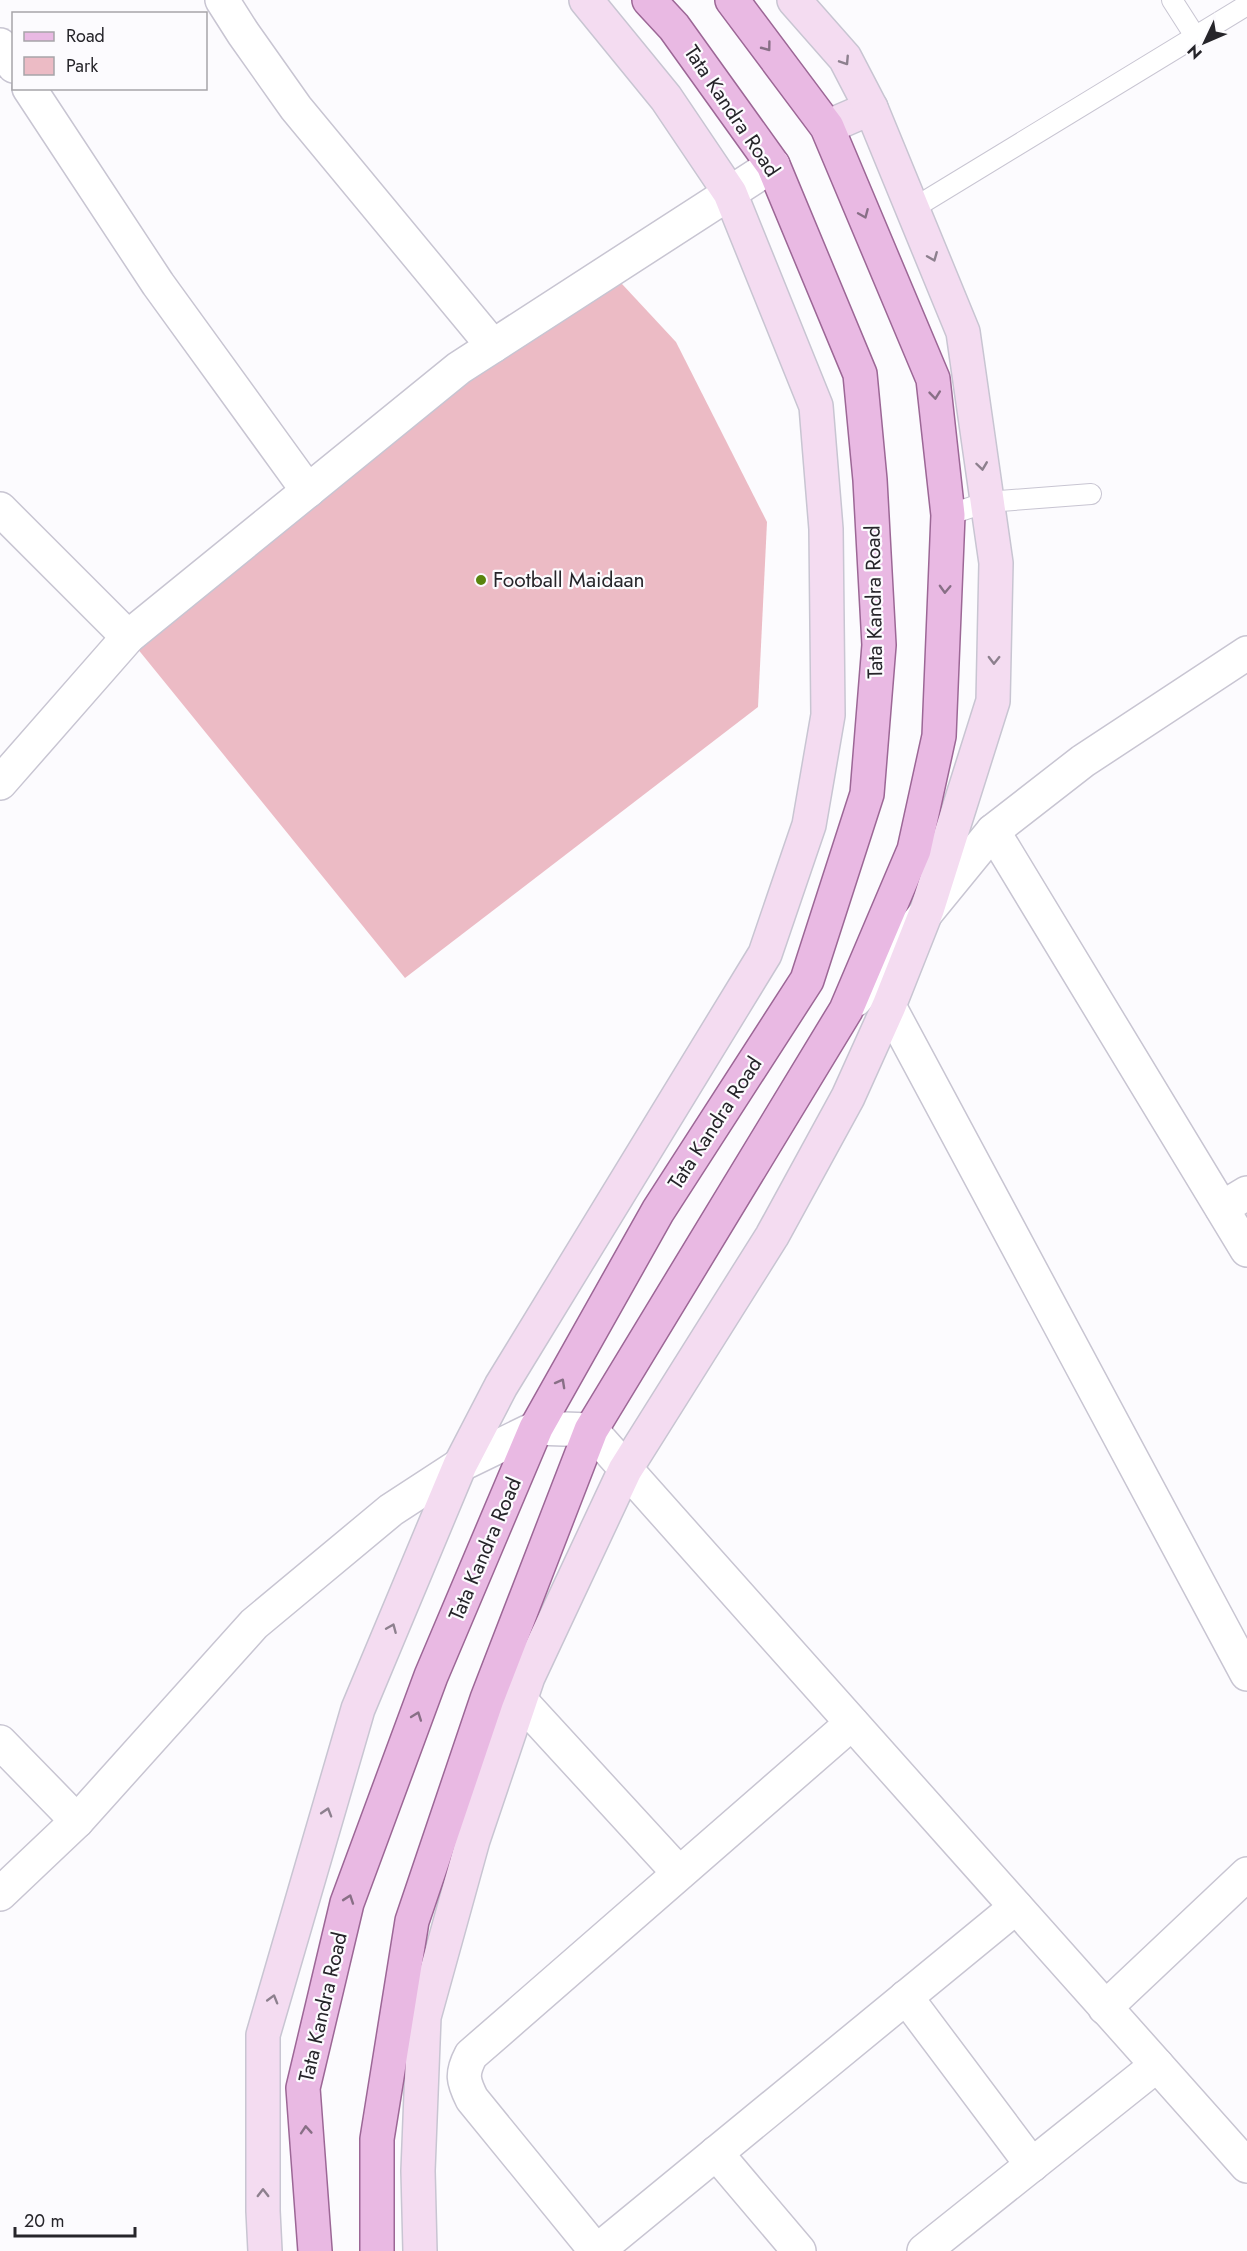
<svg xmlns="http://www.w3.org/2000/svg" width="1247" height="2251" viewBox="0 0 1247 2251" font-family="Jost,sans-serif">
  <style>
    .green { fill: #ecbbc5 }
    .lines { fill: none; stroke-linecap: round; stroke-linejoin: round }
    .lane-casing { stroke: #c8c5d2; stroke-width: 22 }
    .street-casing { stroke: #c8c5d2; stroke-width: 36 }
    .secondary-casing { stroke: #c8c5d2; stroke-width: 36 }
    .primary-casing { stroke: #9c6796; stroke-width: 36 }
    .lane { stroke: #fff; stroke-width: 20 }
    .street { stroke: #fff; stroke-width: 33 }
    .secondary { stroke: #f4dcf1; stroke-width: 33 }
    .primary { stroke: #e9b9e3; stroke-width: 33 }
    .oneway { stroke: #886f86 }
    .oneway2 { stroke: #8d808e }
    .poi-dot { fill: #59840d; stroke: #fcfbfe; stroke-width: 2 }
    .labels { text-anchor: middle; stroke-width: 4.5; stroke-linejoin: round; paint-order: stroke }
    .street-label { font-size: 21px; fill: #26252a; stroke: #fcfbfe }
    .poi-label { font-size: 21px; fill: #26252a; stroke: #fcfbfe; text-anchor: start }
  </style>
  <rect width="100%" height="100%" fill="#fcfbfe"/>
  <polygon class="green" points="609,270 676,342 767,522 758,707 405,978 128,637"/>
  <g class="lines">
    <defs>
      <g id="lane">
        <polyline points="1172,0 1195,36"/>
        <polyline points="914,208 1247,5"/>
        <polyline points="948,515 987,502 1091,494"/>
      </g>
      <g id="street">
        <polyline points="222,0 243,33 296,108 493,346"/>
        <polyline points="0,45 14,66"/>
        <polyline points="29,88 158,284 308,491"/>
        <polyline points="0,509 128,637"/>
        <polyline points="0,783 128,637 459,368 773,165"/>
        <polyline points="993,831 1247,1250"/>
        <polyline points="855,1000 993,831 1083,761 1247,653"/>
        <polyline points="889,1006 1247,1674"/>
        <polyline points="1222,1208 1247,1193"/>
        <polyline points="520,1700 679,1873"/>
        <polyline points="0,1742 77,1821"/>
        <polyline points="0,1894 77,1821 254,1624 391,1510 460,1465 536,1428 591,1430 1247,2166"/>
        <polyline points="906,1997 1032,2165"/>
        <polyline points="1105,2008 1247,1874"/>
        <polyline points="716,2153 799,2251"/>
        <path d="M596,2251l-124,-152c-9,-18 -11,-25 -1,-44l381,-332"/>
        <polyline points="597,2251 1016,1907"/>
        <polyline points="924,2251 1157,2065"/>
      </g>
      <g id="secondary">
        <polyline points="827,127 871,108"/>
        <polyline points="265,2251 263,2211 263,2035 358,1709 460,1465 501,1386 765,954 809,825 828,715 826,529 816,406 730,193 666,98 586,0"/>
        <polyline points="420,2251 418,2171 424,2017 473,1840 528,1677 625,1470 772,1236 848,1097 889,1006 927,910 993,701 996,563 963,332 871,108 845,58 794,0"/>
      </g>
      <g id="primary">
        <polyline points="315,2251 303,2088 347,1903 431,1676 536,1428 658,1211 807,980 867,794 879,645 870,480 860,374 773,165 674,27 649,0"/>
        <polyline points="377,2251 377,2139 412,1921 487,1699 591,1430 846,1010 914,850 939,736 948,515 933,379 827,127 732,0"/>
      </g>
    </defs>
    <use href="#lane" class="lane-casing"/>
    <use href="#street" class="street-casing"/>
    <use href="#secondary" class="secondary-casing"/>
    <use href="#primary" class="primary-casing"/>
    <use href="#lane" class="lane"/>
    <use href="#street" class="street"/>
    <use href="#secondary" class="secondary"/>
    <use href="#primary" class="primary"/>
  </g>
  <defs><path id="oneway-chevron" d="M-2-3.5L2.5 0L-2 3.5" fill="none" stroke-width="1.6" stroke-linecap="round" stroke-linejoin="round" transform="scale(1.5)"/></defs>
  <g class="oneway">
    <use href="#oneway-chevron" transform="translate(767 47) rotate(53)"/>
    <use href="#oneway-chevron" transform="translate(864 214) rotate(67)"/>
    <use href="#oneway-chevron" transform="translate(935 395) rotate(84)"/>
    <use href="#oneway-chevron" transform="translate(945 589) rotate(92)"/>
    <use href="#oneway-chevron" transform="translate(561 1383) rotate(-61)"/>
    <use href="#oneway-chevron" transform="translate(417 1716) rotate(-70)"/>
    <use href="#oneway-chevron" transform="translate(349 1899) rotate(-71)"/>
    <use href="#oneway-chevron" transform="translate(306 2130) rotate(-94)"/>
  </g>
  <g class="oneway2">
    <use href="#oneway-chevron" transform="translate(845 61) rotate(57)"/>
    <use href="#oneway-chevron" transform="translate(933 257) rotate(68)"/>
    <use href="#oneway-chevron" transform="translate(982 466) rotate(82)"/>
    <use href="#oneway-chevron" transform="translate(994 660) rotate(91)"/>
    <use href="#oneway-chevron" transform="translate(392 1628) rotate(-67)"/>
    <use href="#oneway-chevron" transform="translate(327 1812) rotate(-73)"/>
    <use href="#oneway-chevron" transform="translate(273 1999) rotate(-74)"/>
    <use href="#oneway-chevron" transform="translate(263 2193) rotate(-90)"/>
  </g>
  <circle class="poi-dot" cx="481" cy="580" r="6"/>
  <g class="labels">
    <g class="street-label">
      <text transform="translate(732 111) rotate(56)" y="7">Tata Kandra Road</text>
      <text transform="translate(874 602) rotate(-91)" y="7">Tata Kandra Road</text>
      <text transform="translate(715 1123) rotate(-57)" y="7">Tata Kandra Road</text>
      <text transform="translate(485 1549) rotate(-67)" y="7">Tata Kandra Road</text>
      <text transform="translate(323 2007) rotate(-77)" y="7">Tata Kandra Road</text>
    </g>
    <g class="poi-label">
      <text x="493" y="587">Football Maidaan</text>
    </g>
  </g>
  <rect x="12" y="12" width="195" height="78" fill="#fcfbfe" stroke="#a6a5a9" stroke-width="1.5"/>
  <rect x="24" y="32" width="30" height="9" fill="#e9b9e3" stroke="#a6a5a9" stroke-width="1.5"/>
  <text x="66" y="42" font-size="18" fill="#26252a">Road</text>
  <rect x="24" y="57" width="30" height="18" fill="#ecbbc5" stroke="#a6a5a9" stroke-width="1.5"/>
  <text x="66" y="72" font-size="18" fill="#26252a">Park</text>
  <g transform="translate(1205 42) rotate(226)" stroke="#fcfbfe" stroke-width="4.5" paint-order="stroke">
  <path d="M0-4.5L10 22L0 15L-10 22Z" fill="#26252a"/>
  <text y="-9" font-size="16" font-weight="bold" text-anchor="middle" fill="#26252a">N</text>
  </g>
  <path d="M15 2227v9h120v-9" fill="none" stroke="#26252a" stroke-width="3"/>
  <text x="24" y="2227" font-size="18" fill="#26252a" stroke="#fcfbfe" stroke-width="4.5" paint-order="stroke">20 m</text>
</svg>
